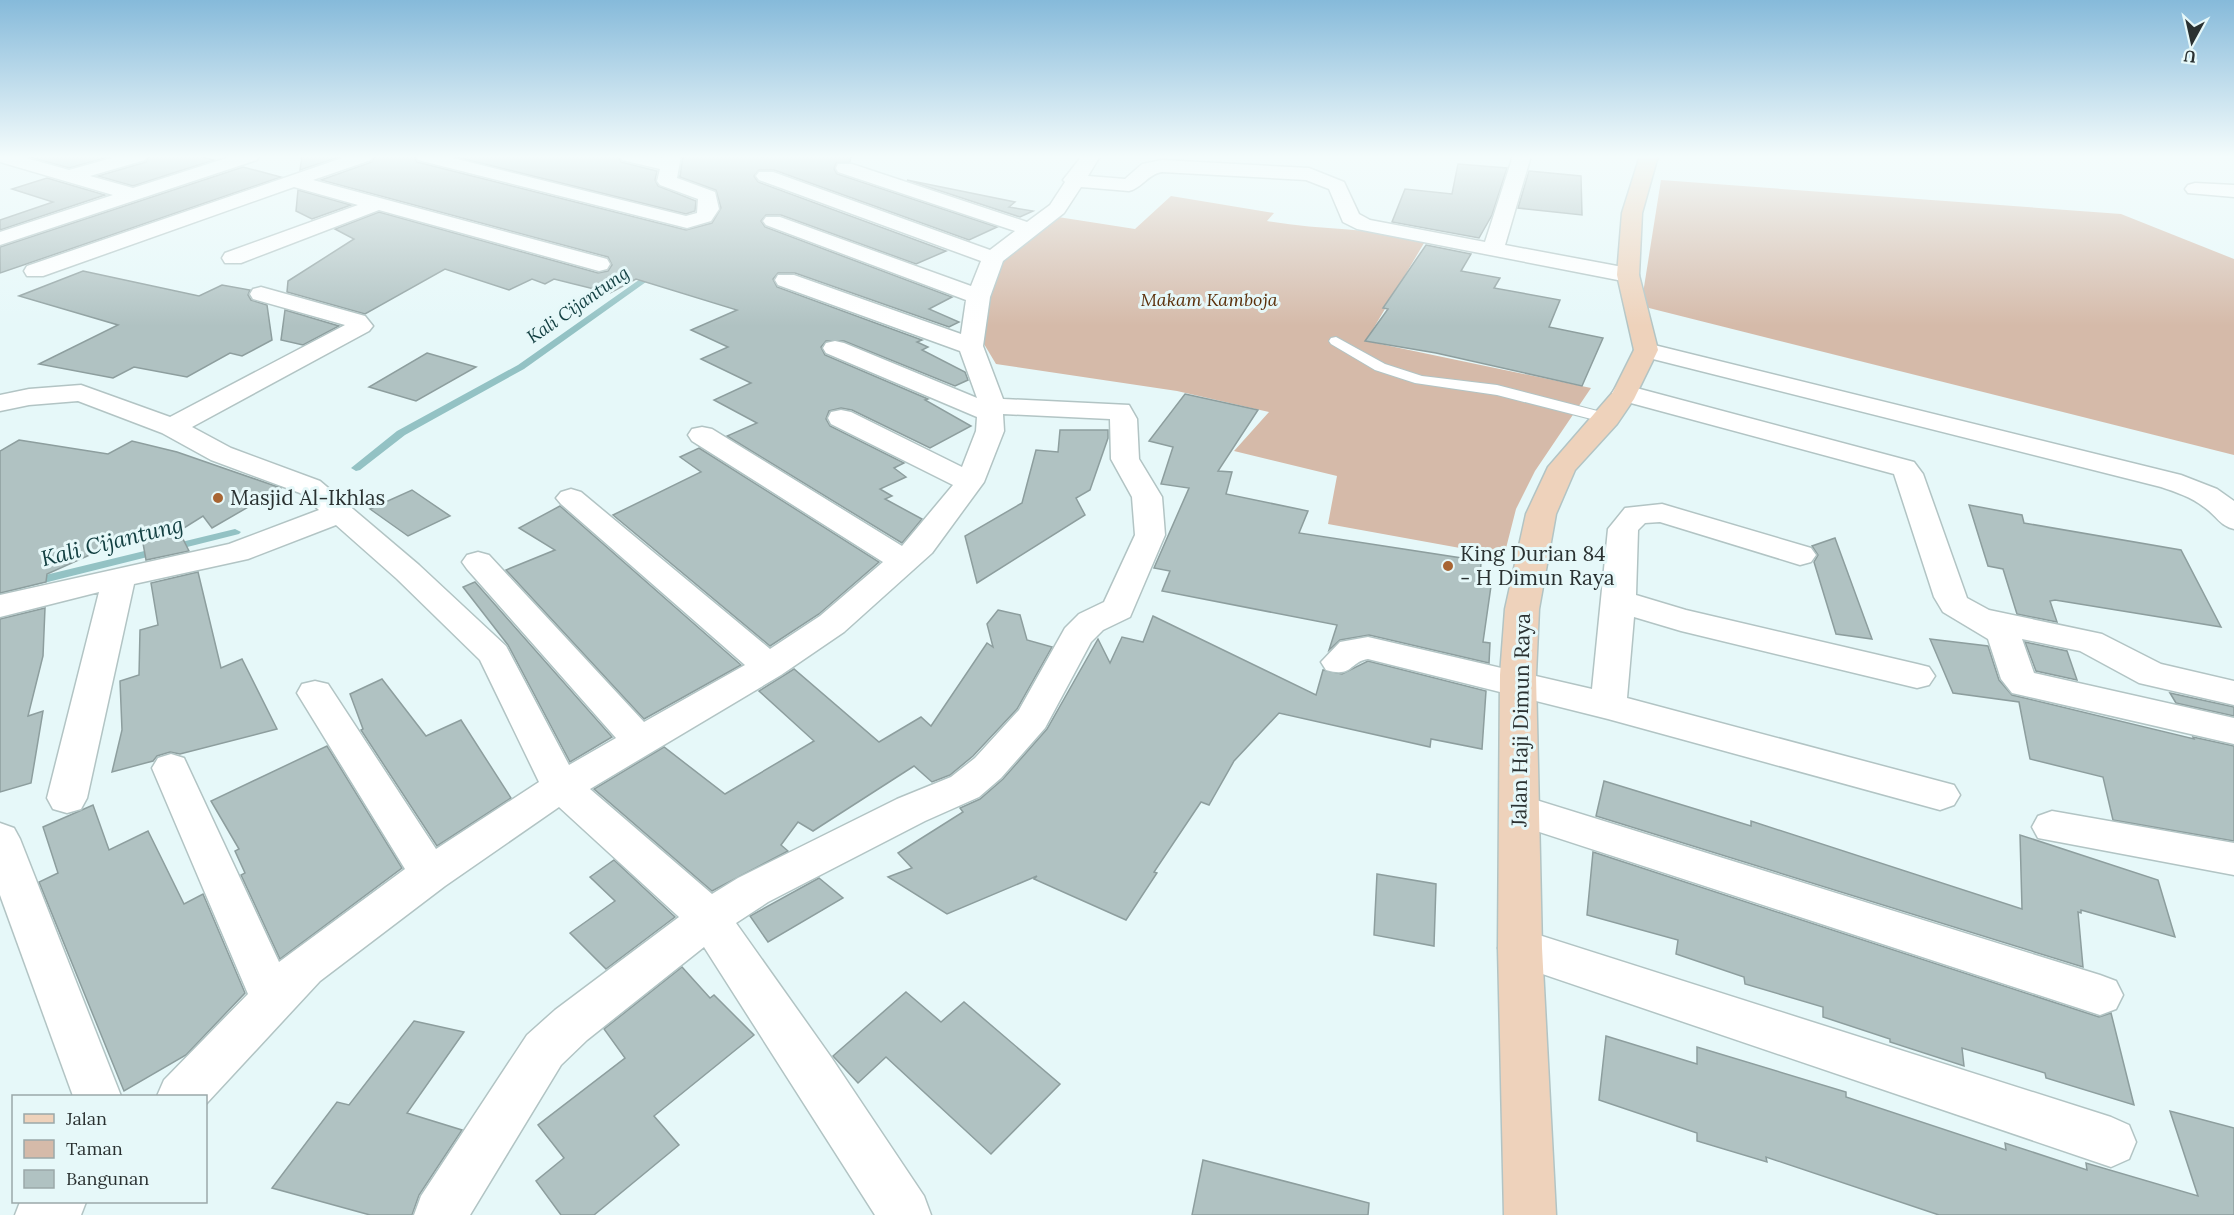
<svg xmlns="http://www.w3.org/2000/svg" width="2234" height="1215" viewBox="0 0 2234 1215" font-family="Lora,serif">
  <style>
    .green { fill: #d5baa9 }
    .lines { fill: none; stroke-linecap: round; stroke-linejoin: round }
    .stream { fill: #93c2c4; fill-rule: evenodd }
    .building { fill: #b0c2c2; stroke: #8d9e9e; stroke-width: 1.5 }
    .lane-casing { stroke: #b2c4c4; stroke-width: 2 }
    .street-casing { stroke: #b2c4c4; stroke-width: 3 }
    .secondary-casing { stroke: #b2c4c4; stroke-width: 3 }
    .lane { fill: #fff; fill-rule: evenodd }
    .street { fill: #fff; fill-rule: evenodd }
    .secondary { fill: #eed2bb; fill-rule: evenodd }
    .poi-dot { fill: #a86533; stroke: #e6f8f9; stroke-width: 2 }
    .labels { text-anchor: middle; stroke-width: 6; stroke-linejoin: round; paint-order: stroke }
    .far-park-label { font-size: 18px; font-style: italic; fill: #5b2f09; stroke: #e6f8f9 }
    .far-water-label { font-size: 18px; font-style: italic; fill: #113e40; stroke: #e6f8f9 }
    .poi-label { font-size: 21px; fill: #2a3131; stroke: #e6f8f9; text-anchor: start }
    .street-label { font-size: 21px; fill: #2a3131; stroke: #e6f8f9 }
    .water-label { font-size: 22px; font-style: italic; fill: #113e40; stroke: #e6f8f9 }
  </style>
  <rect width="100%" height="100%" fill="#e6f8f9"/>
  <g class="green">
    <polygon points="1661,180 2121,214 2234,259 2234,455 1641,306"/>
    <path d="M1171,196l103,17 -7,8c53,9 106,8 160,17l-61,103 225,47 -56,83 -19,38 -12,47 -176,-32 9,-48 -103,-25 35,-39 -92,-21 -181,-27 -15,-25 2,-22 20,-60 55,-40 77,12z"/>
  </g>
  <g class="lines">
    <g class="stream">
      <polygon points="677,156 683,156 679,175 724,194 732,205 731,207 725,207 718,198 673,177"/>
      <polygon points="653,270 660,272 524,369 405,435 360,470 356,471 351,468 397,431 518,365"/>
      <polygon points="235,529 241,532 239,534 0,594 0,586"/>
    </g>
  </g>
  <g class="building">
    <polygon points="26,156 112,156 69,168"/>
    <polygon points="149,156 198,156 214,160 133,186 98,176 146,162"/>
    <polygon points="302,156 342,156 300,170"/>
    <polygon points="375,156 414,156 417,162 686,230 712,223 721,208 716,190 680,177 683,156 851,156 850,162 836,163 834,169 837,174 997,227 969,240 774,170 759,170 754,176 758,182 946,251 916,264 781,215 766,215 761,221 765,227 952,297 929,309 959,322 949,327 795,273 778,273 773,279 777,287 922,340 917,342 928,347 922,350 965,372 968,380 955,386 844,341 826,341 821,347 825,355 928,399 925,400 971,426 930,448 852,410 841,408 829,411 826,419 830,426 904,463 894,468 906,477 880,489 892,496 885,499 922,519 902,543 727,436 757,423 714,400 751,383 701,359 728,347 691,330 737,310 636,279 610,293 554,279 545,284 532,279 509,290 445,269 365,314 287,292 288,281 354,239 335,229 379,212 598,273 608,271 612,265 608,257 321,180 372,162"/>
    <polygon points="452,156 618,156 621,162 657,171 655,180 658,186 696,201 695,211 686,214"/>
    <polygon points="1458,164 1507,168 1492,215 1479,238 1392,222 1405,189 1452,194"/>
    <polygon points="243,167 281,177 0,273 0,247"/>
    <polygon points="1529,171 1581,176 1582,215 1518,208"/>
    <polygon points="47,178 105,195 0,230 0,220 53,202 12,189"/>
    <polygon points="907,180 1015,202 1009,207 1033,211 1020,217"/>
    <polygon points="298,190 351,205 312,219 296,211"/>
    <polygon points="1426,245 1471,254 1461,271 1500,278 1494,288 1560,300 1549,327 1603,338 1582,386 1436,353 1365,341 1388,309 1383,308"/>
    <polygon points="83,271 199,296 222,285 250,290 248,295 251,300 267,305 272,340 242,356 230,353 187,377 134,367 113,378 39,364 118,325 19,296"/>
    <polygon points="285,310 339,326 303,345 281,340"/>
    <polygon points="427,353 476,367 416,401 369,387"/>
    <polygon points="1185,394 1258,410 1218,471 1232,472 1226,494 1308,511 1299,533 1481,561 1480,584 1491,586 1483,642 1490,643 1489,663 1369,635 1340,640 1329,650 1337,625 1162,591 1170,571 1154,568 1189,488 1161,484 1173,447 1149,441"/>
    <polygon points="1060,430 1108,430 1108,438 1090,490 1076,498 1085,515 977,583 965,536 1022,503 1036,450 1058,452"/>
    <polygon points="19,440 108,454 132,441 177,452 281,488 212,528 203,516 179,531 189,551 146,560 141,532 47,574 46,582 0,593 0,451"/>
    <polygon points="699,448 879,562 819,614 770,646 613,515 701,472 680,457"/>
    <polygon points="412,490 450,516 408,536 370,509"/>
    <polygon points="1969,505 2022,515 2024,523 2181,550 2221,627 2055,600 2050,601 2057,622 2017,614 2003,569 1988,566"/>
    <polygon points="560,506 741,665 644,719 506,570 555,550 519,528"/>
    <polygon points="1835,538 1872,639 1836,634 1814,562 1818,555 1812,546"/>
    <polygon points="198,572 221,668 242,659 277,729 180,754 170,752 157,756 153,761 112,772 122,730 120,681 139,675 140,630 158,625 151,583"/>
    <polygon points="475,582 612,737 570,762 508,645 463,587"/>
    <polygon points="45,608 43,656 28,716 43,711 31,783 0,792 0,619"/>
    <polygon points="998,610 1020,615 1027,640 1052,647 1017,709 973,756 950,775 932,782 914,766 813,831 798,822 781,845 788,851 712,891 594,789 664,747 725,794 814,741 759,691 794,669 879,742 921,717 931,726 987,643 993,647 987,624"/>
    <polygon points="1153,616 1316,695 1323,670 1342,674 1368,661 1486,691 1482,749 1431,739 1430,747 1279,713 1234,761 1209,805 1201,802 1154,872 1157,873 1126,920 1034,879 1037,876 947,914 888,877 912,868 898,853 963,812 960,808 980,799 1003,779 1047,729 1098,639 1110,663 1122,637 1143,642"/>
    <polygon points="1930,639 1988,646 1999,680 2012,695 2194,739 2193,737 2234,746 2234,841 2113,820 2103,777 2030,759 2019,702 1953,693"/>
    <polygon points="2025,642 2067,651 2077,680 2036,671"/>
    <polygon points="382,679 426,736 461,720 511,798 437,846 361,730 363,729 350,694"/>
    <polygon points="2170,693 2234,707 2234,716 2176,703"/>
    <polygon points="327,746 402,868 280,959 241,875 245,873 235,851 239,849 211,801"/>
    <polygon points="1604,781 1751,826 1751,821 2022,909 2020,835 2158,880 2175,937 2081,910 2081,913 2078,912 2083,967 1596,816"/>
    <polygon points="93,805 109,850 148,831 184,904 203,894 245,993 186,1055 124,1091 39,882 58,873 43,827"/>
    <polygon points="1593,852 2099,1017 2111,1013 2134,1105 2046,1078 2045,1073 1962,1048 1964,1066 1890,1042 1890,1039 1823,1017 1823,1007 1745,984 1744,977 1676,954 1678,940 1587,915"/>
    <polygon points="614,860 675,917 606,969 570,933 615,901 590,877"/>
    <polygon points="1377,874 1436,884 1434,946 1374,935"/>
    <polygon points="819,878 843,898 768,942 750,916"/>
    <polygon points="682,967 710,998 714,995 754,1035 654,1116 679,1145 594,1215 561,1215 536,1181 564,1158 538,1125 625,1058 604,1029"/>
    <polygon points="906,992 941,1022 964,1002 1060,1084 991,1154 886,1057 858,1083 833,1056"/>
    <polygon points="414,1021 464,1032 407,1113 462,1130 419,1195 412,1215 370,1215 272,1188 337,1102 349,1105"/>
    <polygon points="1606,1036 1697,1064 1697,1047 1846,1092 1846,1097 2006,1150 2005,1143 2087,1170 2086,1163 2198,1196 2170,1111 2234,1128 2234,1215 1939,1215 1766,1157 1767,1162 1697,1141 1697,1133 1599,1100"/>
    <polygon points="1203,1160 1369,1203 1368,1215 1192,1215"/>
  </g>
  <g class="lines">
    <defs>
      <polygon id="lane" points="1336,337 1385,364 1422,376 1497,385 1613,415 1615,418 1607,423 1497,395 1415,383 1375,370 1331,344 1329,341 1331,338"/>
      <g id="street">
        <polygon points="0,156 19,156 69,170 119,156 147,156 145,160 90,176 133,188 233,156 259,156 257,160 0,245 0,232 113,195 0,162"/>
        <polygon points="348,156 373,156 371,160 313,180 607,259 610,264 607,269 599,271 379,210 241,263 225,263 222,258 225,253 358,205 294,187 43,276 27,276 24,271 27,266"/>
        <polygon points="416,156 445,156 686,216 697,213 698,199 660,185 657,181 660,169 622,160 620,156 662,158 663,156 681,156 677,178 715,192 719,209 711,221 687,228 418,160"/>
        <path d="M1082,156h18l-12,20 37,3 17,-15 20,-4 147,8 35,14 15,32 11,6 115,22 28,-86h18l-26,89 123,23 8,2 3,5 -3,5 -8,2 -271,-53 -14,-7 -14,-33 -23,-9 -144,-8c-14,2 -20,16 -33,19l-48,-4 -17,26 -61,48 -13,36 -7,49 20,53 126,6 8,14 2,40 23,38 3,38 -35,82 -27,13 -12,12 -46,86 -44,50 -22,19 -54,24 -157,81 -32,21 95,134 93,139 7,19h-56l-171,-268 -117,93 -26,25 -91,150h-56l7,-19 106,-161 28,-25 124,-93 -120,-110 -114,79 -125,95 -114,123v-8h-49l7,-16 84,-86 -96,-226 6,-10 13,-4 13,4 95,204 126,-93 -108,-176 5,-9 13,-3 13,3 108,165 103,-67 -59,-122 -83,-81 -61,-54 -88,34 -114,25 -47,214 -6,11 -14,4 -14,-4 -6,-11 52,-206 -99,25v-22l229,-51 90,-34 -19,-17 -89,-33 -49,-27 -84,-32 -49,4 -29,6v-16l29,-6 52,-4 89,32 175,-92 -92,-26 -3,-5 3,-5 8,-2 104,29 8,10 -4,5 -177,96 39,21 89,33 99,84 87,81 63,119 47,-27 -149,-169 -5,-7 5,-7 11,-3 11,3 155,167 101,-57 -184,-161 -5,-6 5,-6 10,-3 10,3 189,157 50,-33 63,-54 -191,-121 -4,-6 4,-6 10,-2 10,2 190,117 51,-61 -122,-61 -3,-6 3,-6 10,-2 10,2 111,55 14,-36 1,-14 -151,-64 -3,-5 3,-5 9,-2 9,2 133,55 -17,-47 -182,-66 -3,-5 3,-5h16l167,59 5,-34 -200,-75 -3,-4 3,-4h14l191,69 10,-25 -222,-81 -3,-4 3,-4h14l217,78 25,-19 -177,-59 -2,-4 2,-4h14l175,58 23,-17 15,-23 -2,-2zM1003,414l107,5 1,40 21,38 3,38 -31,67 -25,12 -14,14 -46,82 -44,48 -24,19 -54,22 -159,79 -26,16 -122,-105 191,-114 63,-43 88,-79 52,-71 20,-51z"/>
        <polygon points="2195,183 2234,185 2234,197 2188,193 2185,189 2188,185"/>
        <path d="M1646,343l535,132 36,14 17,12v28c-14,-3 -18,-14 -30,-22 -13,-10 -28,-15 -43,-20l-524,-132 -3,-5 3,-5z"/>
        <polygon points="1625,385 1914,462 1923,474 1967,598 1989,610 2102,634 2161,664 2234,681 2234,705 2139,683 2080,651 2022,639 2034,673 2234,718 2234,744 2012,693 2001,679 1988,639 1943,612 1934,597 1894,474 1616,399 1612,393 1616,387"/>
        <path d="M1662,504l149,44 5,7 -5,7 -11,3 -140,-43 -15,1 -7,7 -2,65 50,15 231,54 12,3 6,9 -6,9 -12,3 -236,-57 -47,-14 -7,81 327,87 6,10 -6,10 -14,5 -332,-91 -240,-60c-19,3 -15,19 -42,11l-5,-8 19,-20 28,-5 224,52 16,-160 17,-21z"/>
        <polygon points="1520,795 2100,975 2116,981 2123,995 2116,1009 2100,1015 1506,821 1500,810 1506,799"/>
        <polygon points="2052,811 2234,843 2234,875 2038,838 2032,827 2038,816"/>
        <polygon points="0,823 14,828 20,839 121,1096 73,1096 0,895"/>
        <polygon points="1520,929 2111,1117 2129,1125 2136,1142 2129,1159 2111,1167 1504,961 1498,948 1504,935"/>
        <polygon points="20,1202 86,1202 81,1215 15,1215"/>
      </g>
      <polygon id="secondary" points="1640,156 1658,156 1642,213 1639,275 1658,350 1634,399 1617,424 1575,470 1556,514 1539,609 1536,675 1542,948 1556,1215 1504,1215 1498,948 1500,675 1505,609 1526,514 1548,467 1613,392 1634,350 1617,275 1622,213"/>
    </defs>
    <use href="#lane" class="lane-casing"/>
    <use href="#street" class="street-casing"/>
    <use href="#secondary" class="secondary-casing"/>
    <use href="#lane" class="lane"/>
    <use href="#street" class="street"/>
    <use href="#secondary" class="secondary"/>
  </g>
  <linearGradient id="sky" x2="0" y2="1"><stop stop-color="#86bada"/><stop offset="0.48" stop-color="#f4fcfc"/><stop offset="1" stop-color="#f4fcfc" stop-opacity="0"/></linearGradient>
  <rect width="2234" height="326" fill="url(#sky)"/>
  <g class="poi-dot">
    <circle cx="218" cy="498" r="6"/>
    <circle cx="1448" cy="566" r="6"/>
  </g>
  <g class="labels">
    <g class="far-park-label">
      <text x="1209" y="306">Makam Kamboja</text>
    </g>
    <g class="far-water-label">
      <text transform="translate(578 305) rotate(-35)" y="6">Kali Cijantung</text>
    </g>
    <g class="poi-label">
      <text x="230" y="505">Masjid Al-Ikhlas</text>
      <text x="1460" y="561">King Durian 84<tspan x="1460" dy="24">- H Dimun Raya</tspan></text>
    </g>
    <g class="street-label">
      <text transform="translate(1521 720) rotate(-89)" y="7">Jalan Haji Dimun Raya</text>
    </g>
    <g class="water-label">
      <text transform="translate(112 541) rotate(-14)" y="8">Kali Cijantung</text>
    </g>
  </g>
  <rect x="12" y="1095" width="195" height="108" fill="#e6f8f9" stroke="#9ba8a9" stroke-width="1.5"/>
  <rect x="24" y="1114" width="30" height="9" fill="#eed2bb" stroke="#9ba8a9" stroke-width="1.5"/>
  <text x="66" y="1125" font-size="18" fill="#2a3131">Jalan</text>
  <rect x="24" y="1140" width="30" height="18" fill="#d5baa9" stroke="#9ba8a9" stroke-width="1.5"/>
  <text x="66" y="1155" font-size="18" fill="#2a3131">Taman</text>
  <rect x="24" y="1170" width="30" height="18" fill="#b0c2c2" stroke="#9ba8a9" stroke-width="1.5"/>
  <text x="66" y="1185" font-size="18" fill="#2a3131">Bangunan</text>
  <g transform="translate(2192 42) rotate(188)" stroke="#e6f8f9" stroke-width="4.5" paint-order="stroke">
  <path d="M0-4.5L10 22L0 15L-10 22Z" fill="#2a3131"/>
  <text y="-9" font-size="16" font-weight="bold" text-anchor="middle" fill="#2a3131">U</text>
  </g>
</svg>
